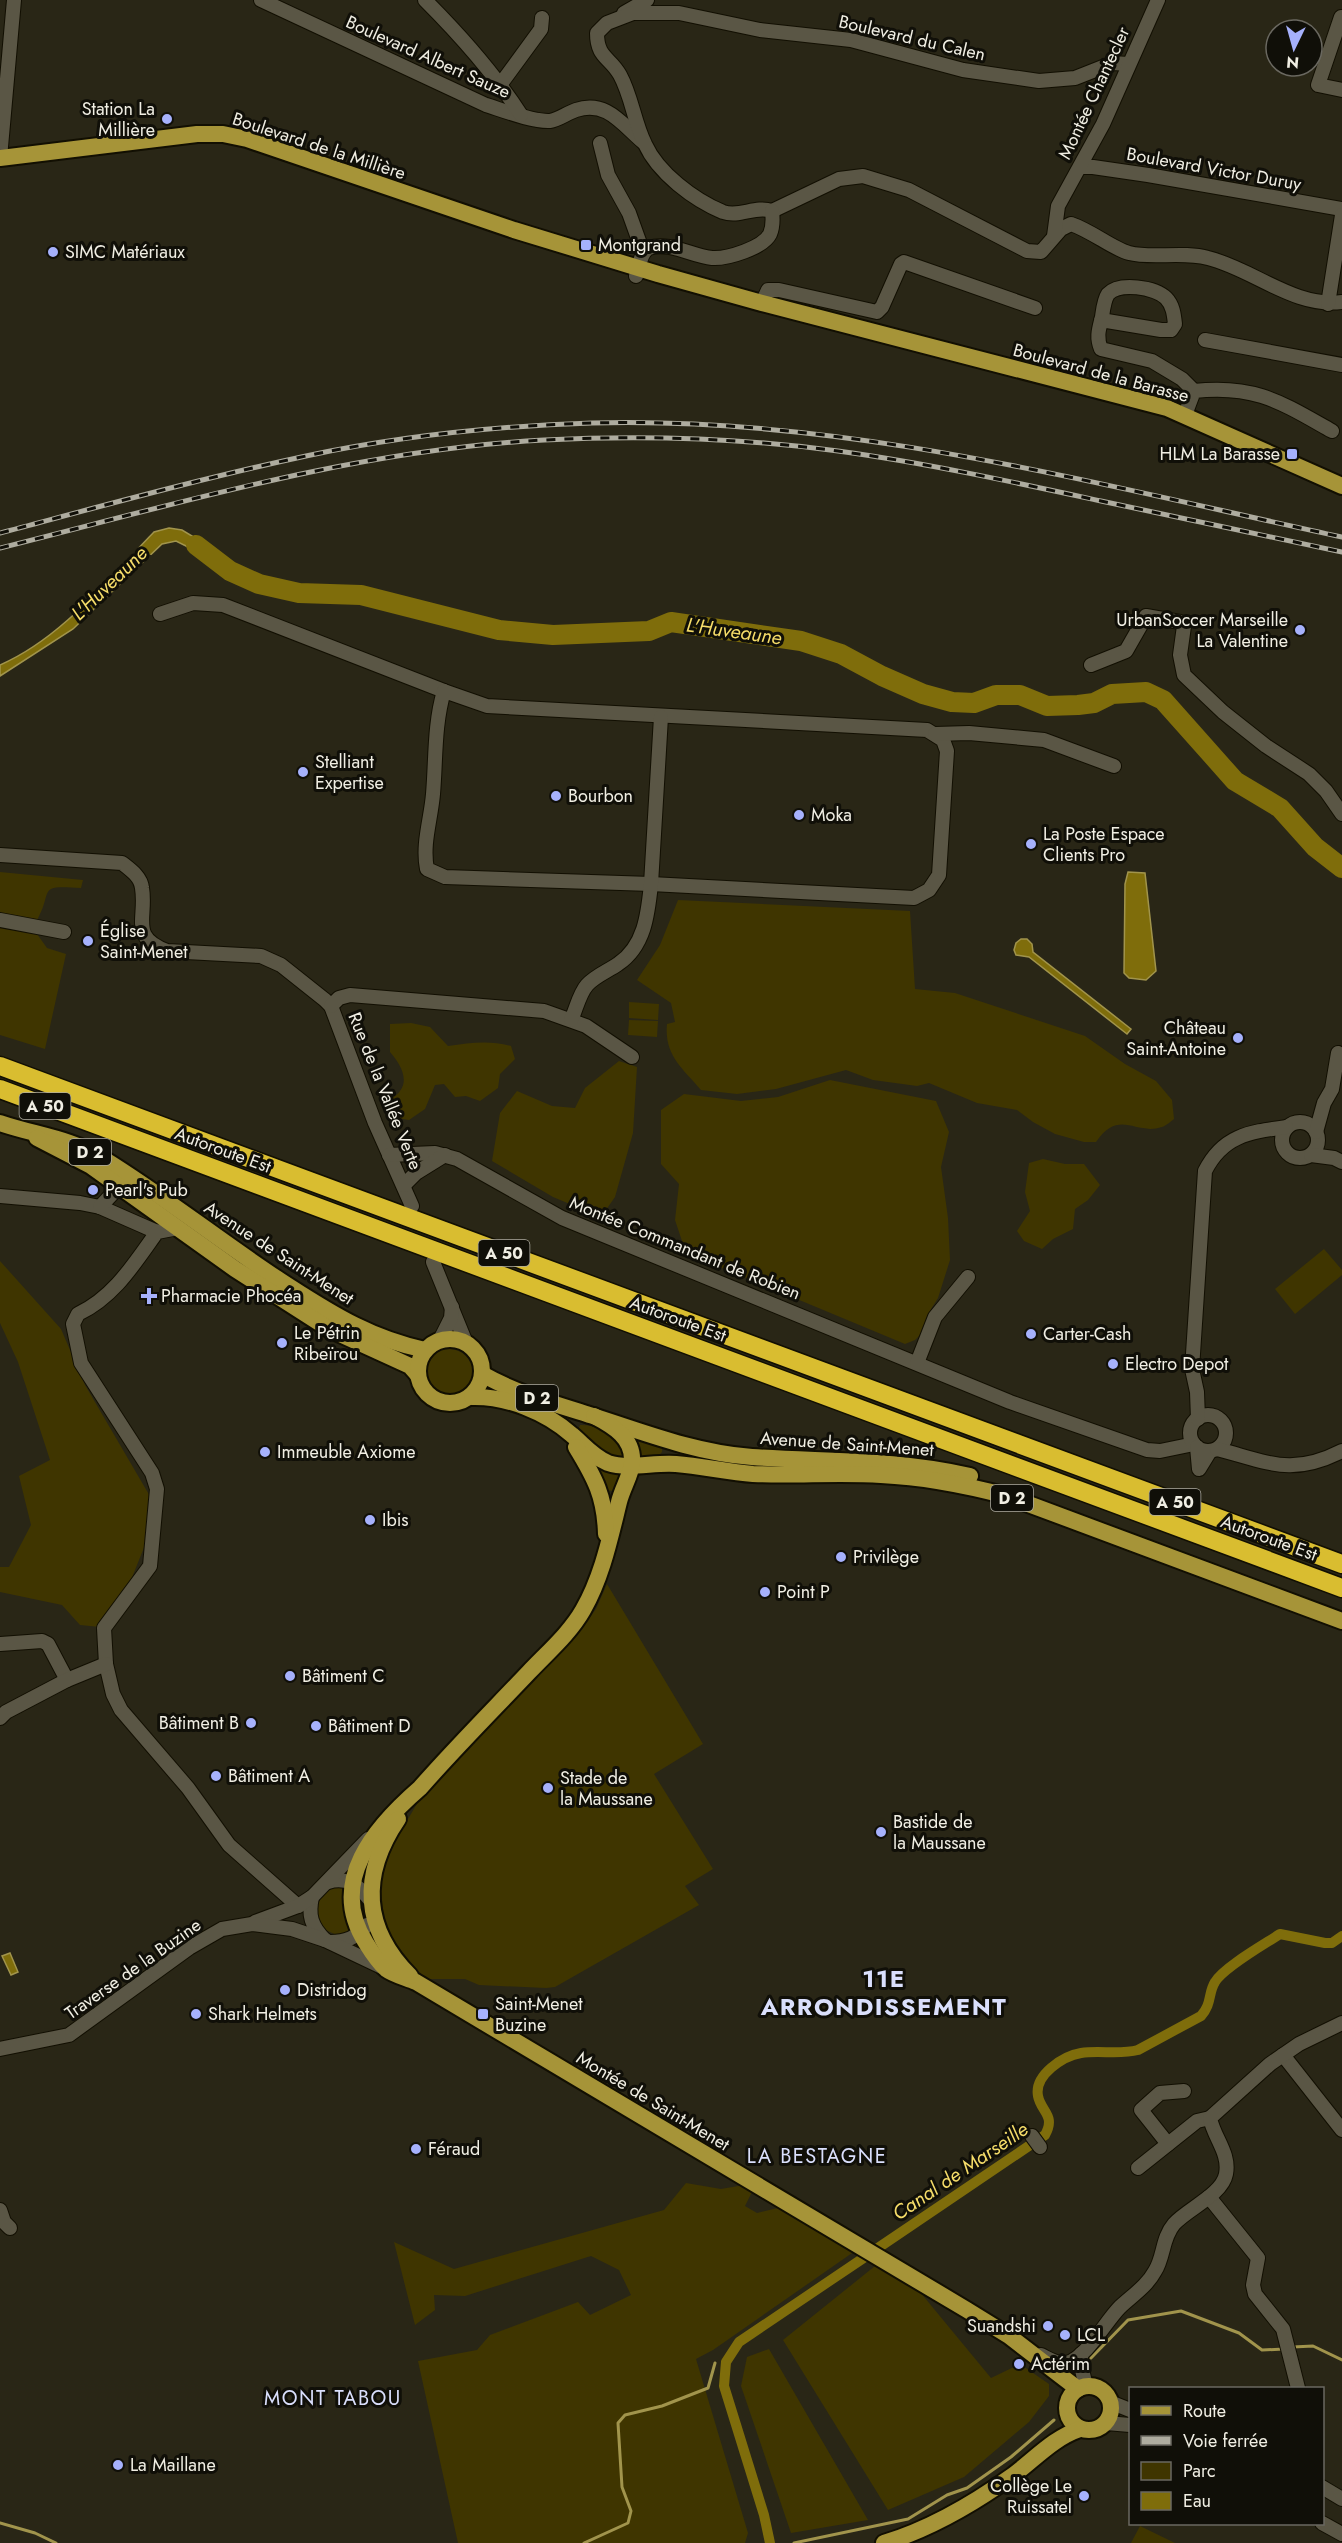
<svg xmlns="http://www.w3.org/2000/svg" width="1342" height="2543" viewBox="0 0 1342 2543" font-family="Jost,sans-serif">
  <style>
    .green { fill: #3f3500 }
    .water { fill: #7f6d0b; stroke: #a1944c; stroke-width: 1.5 }
    .pier { fill: #292616 }
    .lines { fill: none; stroke-linecap: round; stroke-linejoin: round }
    .stream { stroke: #a1944c; stroke-width: 3 }
    .canal { stroke: #7f6d0b; stroke-width: 10 }
    .river { stroke: #7f6d0b; stroke-width: 20 }
    .minor-casing { stroke: #120f02; stroke-width: 16 }
    .major-casing { stroke: #120f02; stroke-width: 20 }
    .highway-casing { stroke: #120f02; stroke-width: 21 }
    .minor { stroke: #5a5645; stroke-width: 14 }
    .major { stroke: #a69438; stroke-width: 16 }
    .highway { stroke: #d9bd30; stroke-width: 18 }
    .rail-casing { stroke: #aeac9f; stroke-width: 5 }
    .rail { stroke: #100f08; stroke-width: 3; stroke-dasharray: 9; stroke-linecap: butt }
    .poi-dot { fill: #a6b1fc; stroke: #100f08; stroke-width: 2 }
    .labels { text-anchor: middle; stroke-width: 6; stroke-linejoin: round; paint-order: stroke }
    .shield { fill: #100f08; stroke: #adaba1; stroke-width: 1.5 }
    .shield-label { font-size: 16px; font-weight: bold; fill: #f0eee3 }
    .street-label { font-size: 18px; fill: #f0eee3; stroke: #100f08 }
    .poi-label { font-size: 18px; fill: #f0eee3; stroke: #100f08; text-anchor: start }
    .water-label { font-size: 20px; font-style: italic; fill: #f5dc69; stroke: #100f08 }
    .neighbourhood-label { font-size: 20px; letter-spacing: 1.5px; fill: #dadffc; stroke: #100f08 }
    .district-label { font-size: 24px; font-weight: bold; letter-spacing: 1.5px; fill: #dadffc; stroke: #100f08 }
  </style>
  <rect width="100%" height="100%" fill="#292616"/>
  <g class="green">
    <path d="M0,872l83,8 -2,8c-46,-3 -27,2 -44,32l-37,-5z"/>
    <path d="M678,900l232,11 5,78 40,4 130,43 40,28 31,17 16,19 2,19c-3,2 -8,7 -12,8 -27,9 -42,-19 -66,15h-12l-29,-8 -22,-12 -16,-12 -40,-7 -48,-20 -12,3 -44,-6 -27,-10 -70,19 -39,5 -36,-4c-19,-22 -37,-35 -34,-66l8,-2 -4,-19 -34,-23 23,-35z"/>
    <polygon points="0,926 37,934 47,948 66,954 45,1049 0,1035"/>
    <polygon points="629,1002 659,1004 658,1020 629,1018"/>
    <polygon points="629,1020 658,1021 657,1037 628,1035"/>
    <path d="M411,1023l19,4 18,19c22,-3 41,-6 63,0l4,13 -15,15 -2,14 -18,13 -14,-5 -11,1 -11,-13 -9,1 -10,24 -16,11 -19,-3 -6,-15c5,-3 13,-6 16,-11 10,-13 -2,-30 -10,-39v-28z"/>
    <polygon points="619,1061 637,1067 633,1133 615,1197 601,1217 553,1197 492,1161 500,1113 517,1091 552,1106 575,1108 585,1088"/>
    <polygon points="830,1080 936,1101 949,1132 941,1167 948,1218 950,1260 938,1298 931,1309 921,1334 915,1340 905,1344 686,1253 675,1220 679,1184 661,1164 661,1110 684,1094 741,1101 778,1097"/>
    <polygon points="1043,1159 1065,1164 1084,1164 1100,1185 1088,1200 1075,1209 1073,1229 1053,1239 1042,1249 1024,1241 1017,1231 1030,1211 1025,1192 1029,1163"/>
    <polygon points="1324,1249 1342,1270 1342,1275 1295,1314 1275,1289"/>
    <polygon points="0,1261 61,1329 85,1385 151,1498 145,1545 129,1585 100,1627 80,1625 62,1605 0,1592 0,1567 9,1567 31,1525 19,1476 50,1460 18,1362 0,1323"/>
    <circle cx="449" cy="1373" r="24"/>
    <path d="M580,1425c12,-1 30,7 38,15 5,4 6,13 8,19l-25,-5 -23,-24z"/>
    <polygon points="631,1436 662,1446 662,1452 658,1456 638,1459"/>
    <polygon points="596,1465 622,1472 613,1491 606,1490 596,1469"/>
    <polygon points="607,1584 703,1744 654,1774 713,1869 685,1886 699,1905 555,1987 546,1988 479,1985 465,1979 427,1979 403,1960 380,1921 379,1886 392,1846 418,1802 579,1632 596,1609"/>
    <path d="M332,1886l9,1 5,2 5,42 -12,5 -18,-8c-6,-19 -6,-29 11,-42z"/>
    <polygon points="686,2183 721,2189 744,2185 753,2190 745,2206 757,2213 782,2207 855,2251 713,2350 696,2359 748,2533 745,2543 458,2543 418,2361 477,2350 490,2335 578,2302 590,2315 631,2295 619,2270 591,2256 465,2296 434,2295 435,2310 415,2325 394,2242 454,2269 664,2210"/>
    <polygon points="875,2266 920,2292 991,2378 1020,2364 1049,2384 1049,2396 1029,2422 964,2477 888,2510 783,2340"/>
    <polygon points="769,2349 868,2520 791,2533 741,2386 747,2357"/>
    <polygon points="1140,2526 1175,2543 1131,2543"/>
  </g>
  <g class="water">
    <path d="M169,528l13,2 40,24 -10,13 -22,-19 -14,-7 -14,3 -89,85 -73,47v-11c62,-27 108,-86 154,-133z"/>
    <polygon points="1128,872 1145,873 1156,971 1146,980 1129,978 1124,973 1125,884"/>
    <polygon points="1021,939 1027,939 1032,944 1033,952 1131,1029 1127,1034 1029,957 1016,955 1014,950 1016,943"/>
    <polygon points="10,1953 18,1972 11,1975 2,1956"/>
  </g>
  <polygon class="pier" points="133,549 154,556 148,562 128,554"/>
  <g class="lines">
    <g class="stream">
      <polyline points="1293,2347 1313,2346 1342,2360"/>
      <polyline points="1091,2358 1128,2320 1181,2311 1239,2333 1262,2350 1284,2349"/>
      <polyline points="0,2523 35,2533 56,2543"/>
      <polyline points="584,2543 628,2523 631,2511 622,2487 618,2423 625,2415 662,2406 708,2388 715,2363"/>
      <polyline points="794,2543 908,2519 947,2495 967,2488 1011,2457 1054,2420"/>
    </g>
    <g class="canal">
      <path d="M875,2250l170,-115c11,-20 -4,-23 -7,-39 -4,-21 25,-40 43,-43 19,-3 38,2 57,-3l63,-34c11,-12 7,-23 14,-34 9,-15 50,-38 65,-48l45,9h7l10,-7"/>
      <polyline points="770,2543 764,2515 724,2386 726,2362 739,2342 865,2257"/>
    </g>
    <polyline class="river" points="196,545 230,571 259,584 299,593 361,595 499,630 553,635 649,631 671,622 801,641 841,654 882,676 923,694 952,702 974,703 996,695 1020,695 1047,706 1078,705 1094,703 1112,694 1146,692 1163,700 1235,781 1280,808 1315,847 1342,868"/>
    <defs>
      <g id="minor">
        <path d="M261,0l225,105c16,5 47,17 64,16 8,-1 17,-8 26,-11 30,-10 45,13 67,32"/>
        <path d="M425,0c35,35 69,73 96,115"/>
        <polyline points="624,13 647,0"/>
        <polyline points="1341,17 1318,85 1342,90"/>
        <polyline points="500,85 541,29 542,18"/>
        <polyline points="600,143 608,175 629,213 643,252"/>
        <polyline points="0,158 14,0"/>
        <polyline points="1080,167 1093,167 1148,175 1342,209"/>
        <path d="M772,211c-17,-6 -32,7 -49,1 -29,-12 -65,-39 -78,-68 -11,-22 -13,-47 -25,-69 -10,-18 -23,-17 -23,-42l10,-10 26,-10h46l81,17 91,10 112,30 76,11 36,-3 38,-15 15,1"/>
        <path d="M772,211l67,-32 24,-3 46,14 118,61 14,1 20,-23 10,-5c21,7 42,25 58,29 23,6 53,-2 79,5 45,11 86,50 134,44"/>
        <polyline points="1054,236 1058,206 1103,124 1158,0"/>
        <path d="M636,276c3,-8 4,-24 13,-28 20,-7 43,8 63,10 15,1 51,-10 58,-24 3,-7 3,-15 2,-23"/>
        <polyline points="762,303 768,290 779,290 877,312 882,307 901,264 904,262 1035,308"/>
        <polyline points="1328,304 1342,215"/>
        <path d="M1101,320l60,10h10l4,-6c-1,-9 -2,-19 -9,-26 -11,-11 -47,-16 -58,-4 -4,6 -5,16 -6,23 -3,12 -6,20 -1,32l51,12 30,18 12,12"/>
        <polyline points="1205,340 1342,365"/>
        <path d="M1185,415l9,-24c61,-7 88,12 138,40"/>
        <polyline points="160,614 193,603 223,605 444,691"/>
        <polyline points="1091,665 1126,651 1146,616 1180,622 1184,626 1180,655 1184,675 1223,712 1266,746 1309,774 1326,791 1342,814"/>
        <path d="M444,691l43,15 440,24 16,10 4,11 -8,124 -10,15 -15,8 -263,-14 -206,-7 -18,-8c-5,-25 4,-50 6,-75 3,-35 1,-69 11,-103z"/>
        <polyline points="935,734 969,733 1044,740 1114,766"/>
        <path d="M0,855l122,8c9,7 19,14 20,25 5,30 -13,49 25,63l94,5 20,9 44,35 6,6 44,117 37,83"/>
        <polyline points="0,920 64,932"/>
        <polyline points="331,1006 339,998 350,995 544,1011 586,1026 632,1057"/>
        <path d="M571,1020c5,-10 8,-26 16,-35 8,-9 21,-14 31,-21 27,-18 30,-51 33,-80l10,-167"/>
        <circle cx="1300" cy="1140" r="18"/>
        <polyline points="1316,1132 1324,1103 1332,1089 1338,1053"/>
        <polyline points="389,1155 435,1153 457,1159 562,1218 1010,1402 1147,1450 1160,1451 1194,1444"/>
        <polyline points="1311,1155 1334,1158 1342,1162"/>
        <polyline points="404,1185 416,1173 445,1155"/>
        <polyline points="0,1196 80,1203 100,1207 157,1232"/>
        <polyline points="100,1207 125,1180"/>
        <path d="M178,1228l-21,4c-23,32 -43,65 -79,82l-5,10 8,39 71,110 5,16 -7,77 -46,62 2,36 7,30 8,16 67,78 41,57 69,61"/>
        <polyline points="433,1262 466,1343"/>
        <polyline points="440,1340 451,1318 452,1307"/>
        <polyline points="917,1363 935,1317 968,1277"/>
        <circle cx="1208" cy="1433" r="18"/>
        <path d="M1198,1419l-1,-27 -5,-23 13,-198c18,-36 45,-39 81,-44"/>
        <polyline points="1197,1447 1199,1469 1210,1451"/>
        <path d="M1217,1449c51,13 74,28 125,2"/>
        <polyline points="0,1644 42,1641 48,1644 67,1680"/>
        <polyline points="0,1718 6,1712 67,1680 106,1664"/>
        <path d="M328,1882c19,-6 31,4 42,18"/>
        <path d="M312,1897c-4,18 -1,29 13,43"/>
        <polyline points="255,1922 298,1906 312,1897 368,1839"/>
        <path d="M330,1942c16,0 26,-4 37,-17"/>
        <polyline points="0,2049 69,2035 189,1948 222,1929 252,1924 292,1929 325,1940 386,1969"/>
        <polyline points="1283,2055 1342,2130"/>
        <polyline points="1032,2136 1040,2147"/>
        <polyline points="1168,2144 1141,2110 1160,2093 1184,2091"/>
        <polyline points="1138,2168 1197,2121 1210,2118"/>
        <polyline points="1209,2197 1258,2258 1253,2285 1255,2294 1283,2329 1298,2388"/>
        <polyline points="0,2210 4,2222 10,2228"/>
        <polyline points="1081,2354 1081,2366 1086,2386"/>
        <path d="M1041,2355c8,4 17,10 26,8 20,-6 38,-41 53,-56 13,-12 27,-21 35,-36 9,-14 7,-33 19,-47 13,-15 48,-29 52,-50 4,-21 -12,-36 -16,-56l60,-54 29,-20 43,-21"/>
        <polyline points="1110,2402 1130,2410"/>
        <polyline points="1106,2423 1130,2425"/>
        <polyline points="1322,2487 1342,2499"/>
        <polyline points="1322,2523 1342,2534"/>
      </g>
      <g id="major">
        <polyline points="0,158 197,134 223,134 247,139 514,230 658,274 762,303 1167,408 1342,486"/>
        <path d="M0,1123c35,12 70,15 102,35 65,40 124,88 188,129 45,29 83,52 135,63"/>
        <polyline points="37,1138 91,1166 235,1269 329,1329 410,1366 417,1374"/>
        <circle cx="450" cy="1371" r="32"/>
        <path d="M482,1374c35,20 74,30 111,42 52,17 104,37 159,41 74,5 146,2 218,19"/>
        <path d="M472,1397c35,-1 74,15 100,38 12,10 21,22 36,28 21,7 46,-1 68,1 26,2 51,8 77,10 43,2 85,-2 128,1 43,2 84,10 126,21l335,125"/>
        <path d="M594,1416c19,10 40,22 38,47 -1,12 -10,26 -13,39 -9,36 -17,75 -36,108 -13,23 -35,42 -54,62 -36,38 -74,76 -109,116 -45,39 -93,94 -54,155 5,8 13,20 20,26 8,6 21,9 30,13l551,328 42,26 69,53"/>
        <path d="M576,1447c19,31 29,50 30,87"/>
        <path d="M398,1819c-38,56 -36,109 12,157"/>
        <circle cx="1089" cy="2408" r="22"/>
        <path d="M884,2543c46,-14 89,-39 128,-67 22,-16 41,-38 68,-47"/>
      </g>
      <g id="highway">
        <polyline points="0,1066 1342,1564"/>
        <polyline points="0,1089 1342,1588"/>
      </g>
    </defs>
    <use href="#minor" class="minor-casing"/>
    <use href="#major" class="major-casing"/>
    <use href="#highway" class="highway-casing"/>
    <use href="#minor" class="minor"/>
    <use href="#major" class="major"/>
    <use href="#highway" class="highway"/>
    <defs>
      <g id="rail">
        <path d="M0,533c102,-27 203,-55 306,-77 94,-20 190,-30 286,-33 255,-7 503,61 750,114"/>
        <path d="M0,548c180,-45 357,-98 544,-108 98,-5 197,-2 294,11 88,12 175,31 263,50 80,17 161,34 241,51"/>
      </g>
    </defs>
    <use href="#rail" class="rail-casing"/>
    <use href="#rail" class="rail"/>
  </g>
  <g class="poi-dot">
    <circle cx="167" cy="119" r="6"/>
    <rect x="580" y="239" width="12" height="12" rx="3"/>
    <circle cx="53" cy="252" r="6"/>
    <rect x="1286" y="448" width="12" height="12" rx="3"/>
    <circle cx="1300" cy="630" r="6"/>
    <circle cx="303" cy="772" r="6"/>
    <circle cx="556" cy="796" r="6"/>
    <circle cx="799" cy="815" r="6"/>
    <circle cx="1031" cy="844" r="6"/>
    <circle cx="88" cy="941" r="6"/>
    <circle cx="1238" cy="1038" r="6"/>
    <circle cx="93" cy="1190" r="6"/>
    <path d="M146 1287h6v6h6v6h-6v6h-6v-6h-6v-6h6z"/>
    <circle cx="1031" cy="1334" r="6"/>
    <circle cx="282" cy="1343" r="6"/>
    <circle cx="1113" cy="1364" r="6"/>
    <circle cx="265" cy="1452" r="6"/>
    <circle cx="370" cy="1520" r="6"/>
    <circle cx="841" cy="1557" r="6"/>
    <circle cx="765" cy="1592" r="6"/>
    <circle cx="290" cy="1676" r="6"/>
    <circle cx="251" cy="1723" r="6"/>
    <circle cx="316" cy="1726" r="6"/>
    <circle cx="216" cy="1776" r="6"/>
    <circle cx="548" cy="1788" r="6"/>
    <circle cx="881" cy="1832" r="6"/>
    <circle cx="285" cy="1990" r="6"/>
    <circle cx="196" cy="2014" r="6"/>
    <rect x="477" y="2008" width="12" height="12" rx="3"/>
    <circle cx="416" cy="2149" r="6"/>
    <circle cx="1048" cy="2326" r="6"/>
    <circle cx="1065" cy="2335" r="6"/>
    <circle cx="1019" cy="2364" r="6"/>
    <circle cx="118" cy="2465" r="6"/>
    <circle cx="1084" cy="2496" r="6"/>
  </g>
  <g class="labels">
    <g class="shield">
      <rect x="19.5" y="1093" width="51" height="26" rx="4.5"/>
      <rect x="69" y="1139" width="42" height="26" rx="4.5"/>
      <rect x="478.5" y="1240" width="51" height="26" rx="4.5"/>
      <rect x="516" y="1385" width="42" height="26" rx="4.5"/>
      <rect x="991" y="1485" width="42" height="26" rx="4.5"/>
      <rect x="1149.5" y="1489" width="51" height="26" rx="4.5"/>
    </g>
    <g class="shield-label">
      <text x="45" y="1112">A 50</text>
      <text x="90" y="1158">D 2</text>
      <text x="504" y="1259">A 50</text>
      <text x="537" y="1404">D 2</text>
      <text x="1012" y="1504">D 2</text>
      <text x="1175" y="1508">A 50</text>
    </g>
    <g class="street-label">
      <text transform="translate(912 38) rotate(13)" y="6">Boulevard du Calen</text>
      <text transform="translate(428 57) rotate(24)" y="6">Boulevard Albert Sauze</text>
      <text transform="translate(1094 93) rotate(-65)" y="6">Montée Chantecler</text>
      <text transform="translate(319 146) rotate(18)" y="6">Boulevard de la Millière</text>
      <text transform="translate(1214 169) rotate(10)" y="6">Boulevard Victor Duruy</text>
      <text transform="translate(1101 373) rotate(15)" y="6">Boulevard de la Barasse</text>
      <text transform="translate(385 1091) rotate(68)" y="6">Rue de la Vallée Verte</text>
      <text transform="translate(223 1150) rotate(20)" y="6">Autoroute Est</text>
      <text transform="translate(685 1248) rotate(22)" y="6">Montée Commandant de Robien</text>
      <text transform="translate(279 1253) rotate(33)" y="6">Avenue de Saint-Menet</text>
      <text transform="translate(678 1319) rotate(20)" y="6">Autoroute Est</text>
      <text transform="translate(847 1444) rotate(4)" y="6">Avenue de Saint-Menet</text>
      <text transform="translate(1269 1538) rotate(20)" y="6">Autoroute Est</text>
      <text transform="translate(133 1969) rotate(-35)" y="6">Traverse de la Buzine</text>
      <text transform="translate(653 2101) rotate(31)" y="6">Montée de Saint-Menet</text>
    </g>
    <g class="poi-label">
      <text x="155" y="115" text-anchor="end">Station La<tspan x="155" dy="21">Millière</tspan></text>
      <text x="598" y="251">Montgrand</text>
      <text x="65" y="258">SIMC Matériaux</text>
      <text x="1280" y="460" text-anchor="end">HLM La Barasse</text>
      <text x="1288" y="626" text-anchor="end">UrbanSoccer Marseille<tspan x="1288" dy="21">La Valentine</tspan></text>
      <text x="315" y="768">Stelliant<tspan x="315" dy="21">Expertise</tspan></text>
      <text x="568" y="802">Bourbon</text>
      <text x="811" y="821">Moka</text>
      <text x="1043" y="840">La Poste Espace<tspan x="1043" dy="21">Clients Pro</tspan></text>
      <text x="100" y="937">Église<tspan x="100" dy="21">Saint-Menet</tspan></text>
      <text x="1226" y="1034" text-anchor="end">Château<tspan x="1226" dy="21">Saint-Antoine</tspan></text>
      <text x="105" y="1196">Pearl's Pub</text>
      <text x="161" y="1302">Pharmacie Phocéa</text>
      <text x="294" y="1339">Le Pétrin<tspan x="294" dy="21">Ribeïrou</tspan></text>
      <text x="1043" y="1340">Carter-Cash</text>
      <text x="1125" y="1370">Electro Depot</text>
      <text x="277" y="1458">Immeuble Axiome</text>
      <text x="382" y="1526">Ibis</text>
      <text x="853" y="1563">Privilège</text>
      <text x="777" y="1598">Point P</text>
      <text x="302" y="1682">Bâtiment C</text>
      <text x="239" y="1729" text-anchor="end">Bâtiment B</text>
      <text x="328" y="1732">Bâtiment D</text>
      <text x="228" y="1782">Bâtiment A</text>
      <text x="560" y="1784">Stade de<tspan x="560" dy="21">la Maussane</tspan></text>
      <text x="893" y="1828">Bastide de<tspan x="893" dy="21">la Maussane</tspan></text>
      <text x="297" y="1996">Distridog</text>
      <text x="495" y="2010">Saint-Menet<tspan x="495" dy="21">Buzine</tspan></text>
      <text x="208" y="2020">Shark Helmets</text>
      <text x="428" y="2155">Féraud</text>
      <text x="1036" y="2332" text-anchor="end">Suandshi</text>
      <text x="1077" y="2341">LCL</text>
      <text x="1031" y="2370">Actérim</text>
      <text x="130" y="2471">La Maillane</text>
      <text x="1072" y="2492" text-anchor="end">Collège Le<tspan x="1072" dy="21">Ruissatel</tspan></text>
    </g>
    <g class="water-label">
      <text transform="translate(109 583) rotate(-44)" y="7">L'Huveaune</text>
      <text transform="translate(734 631) rotate(8)" y="7">L'Huveaune</text>
      <text transform="translate(960 2171) rotate(-34)" y="7">Canal de Marseille</text>
    </g>
    <g class="neighbourhood-label">
      <text x="817" y="2163">LA BESTAGNE</text>
      <text x="333" y="2405">MONT TABOU</text>
    </g>
    <g class="district-label">
      <text x="884" y="1987">11E<tspan x="884" dy="28">ARRONDISSEMENT</tspan></text>
    </g>
  </g>
  <rect x="1129" y="2387" width="195" height="138" fill="#100f08" stroke="#6a6860" stroke-width="1.5"/>
  <rect x="1141" y="2406" width="30" height="9" fill="#a69438" stroke="#6a6860" stroke-width="1.5"/>
  <text x="1183" y="2417" font-size="18" fill="#f0eee3">Route</text>
  <rect x="1141" y="2436" width="30" height="9" fill="#aeac9f" stroke="#6a6860" stroke-width="1.5"/>
  <text x="1183" y="2447" font-size="18" fill="#f0eee3">Voie ferrée</text>
  <rect x="1141" y="2462" width="30" height="18" fill="#3f3500" stroke="#6a6860" stroke-width="1.5"/>
  <text x="1183" y="2477" font-size="18" fill="#f0eee3">Parc</text>
  <rect x="1141" y="2492" width="30" height="18" fill="#7f6d0b" stroke="#6a6860" stroke-width="1.5"/>
  <text x="1183" y="2507" font-size="18" fill="#f0eee3">Eau</text>
  <g transform="translate(1294 48) rotate(185)"><circle r="28" fill="#100f08" stroke="#6a6860" stroke-width="1.5"/>
  <path d="M0-4.5L10 22L0 15L-10 22Z" fill="#a6b1fc"/>
  <text y="-9" font-size="16" font-weight="bold" text-anchor="middle" fill="#f0eee3">N</text>
  </g>
</svg>
